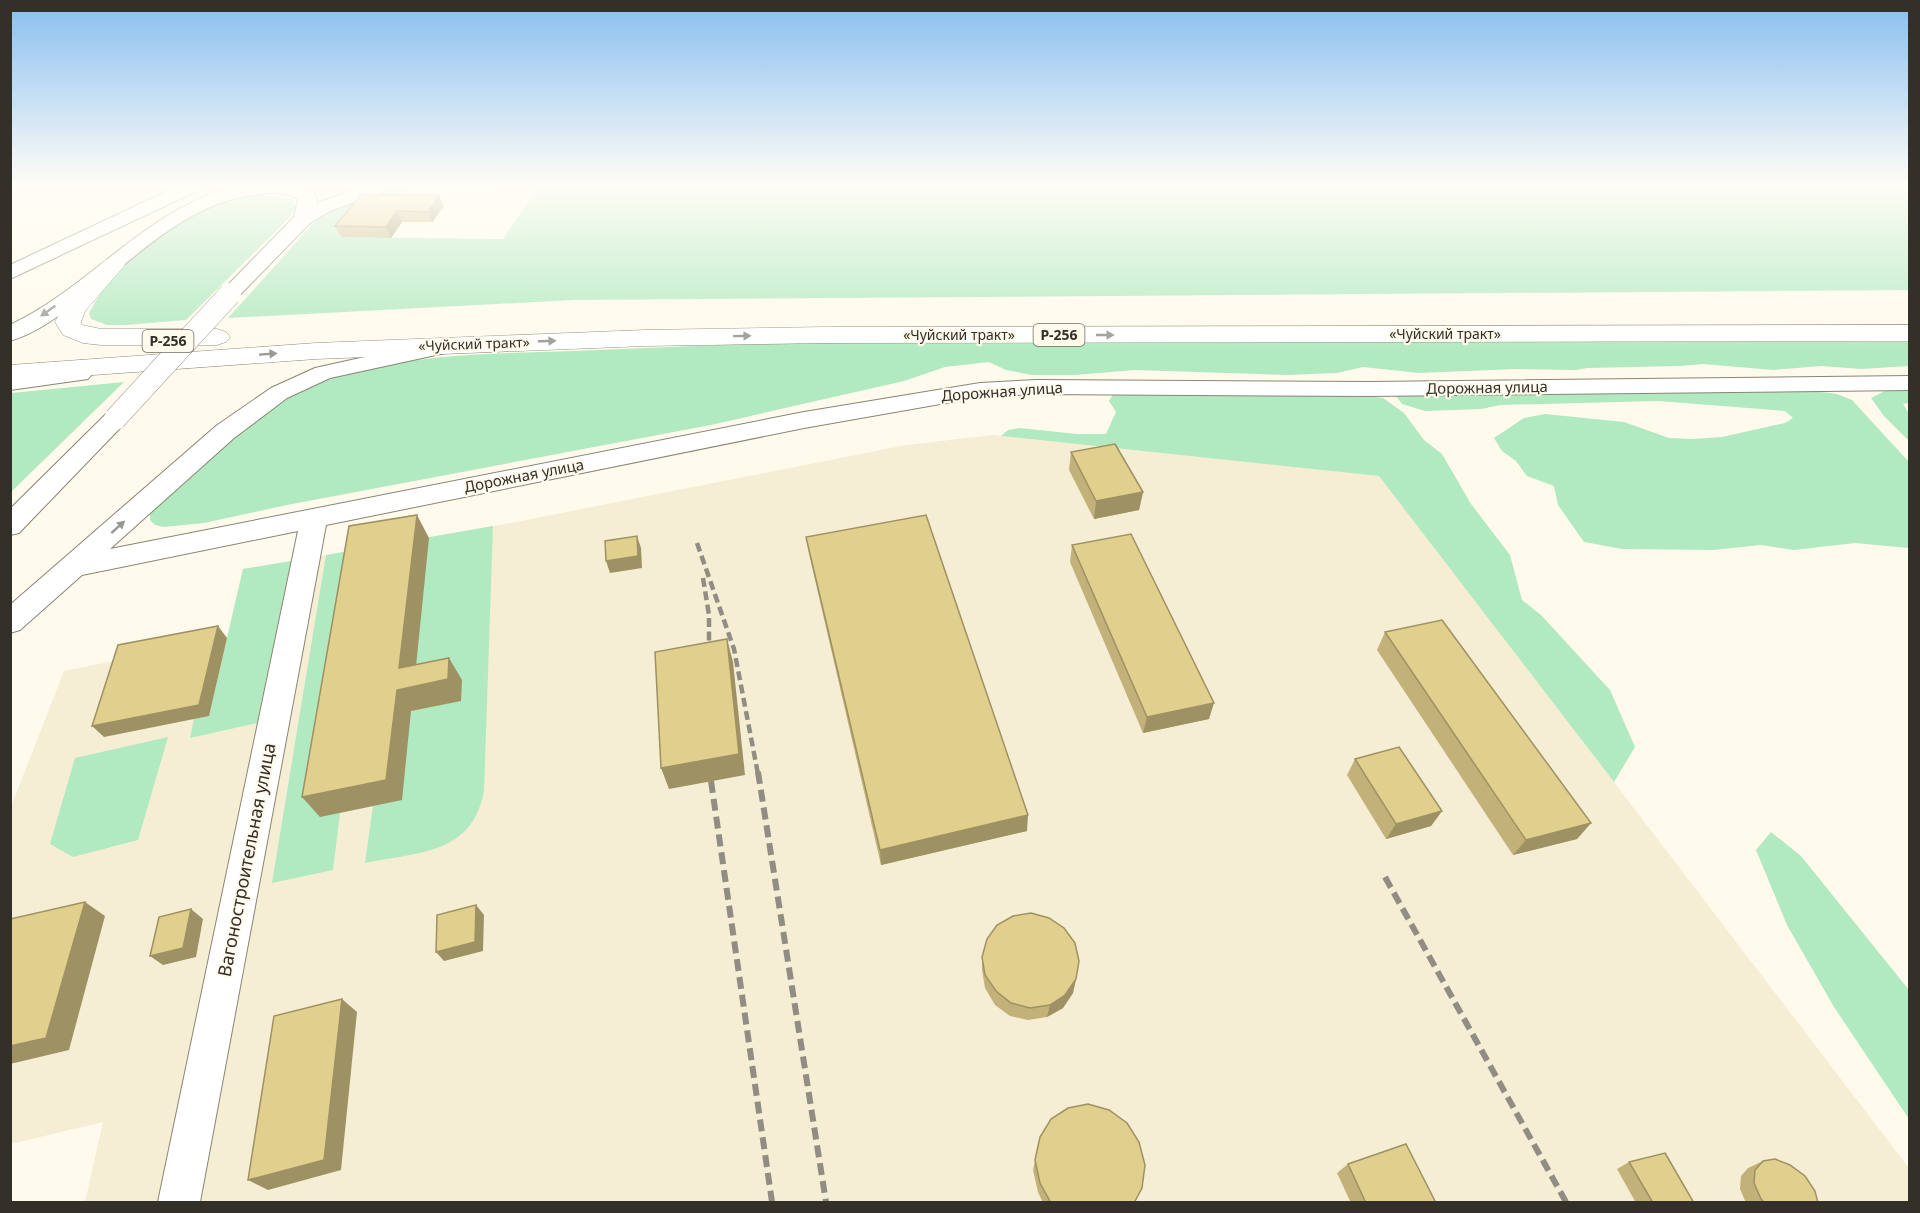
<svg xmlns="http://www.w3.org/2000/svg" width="1920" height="1213" viewBox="0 0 1920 1213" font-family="'Noto Sans',sans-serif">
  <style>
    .built { fill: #f5eed4 }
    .green { fill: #b1e9c0 }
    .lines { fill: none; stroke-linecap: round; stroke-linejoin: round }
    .minor-casing { stroke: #8a8574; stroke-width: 2 }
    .highway-casing { stroke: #8a8574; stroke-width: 1 }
    .minor { fill: #fff; fill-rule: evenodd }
    .highway { fill: #fff; fill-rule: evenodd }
    .rail-far1 { stroke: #918d83; stroke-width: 4.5; stroke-dasharray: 9 4.5; stroke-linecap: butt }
    .rail { stroke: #918d83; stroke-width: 6; stroke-dasharray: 12 6; stroke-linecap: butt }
    .minor-bridge-casing { stroke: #8a8574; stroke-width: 23; stroke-linecap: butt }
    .minor-bridge { stroke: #fff; stroke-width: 22 }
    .wall { fill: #c2b279 }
    .shaded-wall { fill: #9e9163 }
    .building { fill: #e1cf8d; stroke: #9e9163; stroke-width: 1.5 }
    .oneway { fill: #989894 }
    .labels { text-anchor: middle; stroke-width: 4.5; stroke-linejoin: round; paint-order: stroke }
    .far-street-label { font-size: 14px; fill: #323029; stroke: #fffaec }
    .shield { fill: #fffaec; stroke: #706d64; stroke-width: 1.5 }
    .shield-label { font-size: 14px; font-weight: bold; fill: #323029 }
    .street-label { font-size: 15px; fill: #323029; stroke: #fffaec }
    .near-street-label { font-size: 18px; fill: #323029; stroke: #fffaec }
  </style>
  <rect width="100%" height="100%" fill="#fffaec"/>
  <polygon class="built" points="993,435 1380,476 1909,1168 1909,1202 85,1202 103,1122 11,1144 10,809 64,671 227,638 243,569 470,531 906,445"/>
  <g class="green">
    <polygon points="398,186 500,186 480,190 419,188 367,204 341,237 503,239 539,186 1909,186 1909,290 574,300 228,318 320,216 347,203"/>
    <path d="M259,195l30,4 4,2 2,7 -6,10 -103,102 -60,5h-19l-16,-6 -2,-6c28,-56 107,-114 170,-118z"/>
    <path d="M854,340l1055,2v24l-48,3 -40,-3 -48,4 -70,-6 -23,2 -93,2 -10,2 -61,-1 -97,4 -56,-6 -26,6 -49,2 -153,-5 -60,5h-43l-26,-5 -17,-8 -44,5 -41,14 -193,44 -424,80 -83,18 -40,4 -9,-2 -5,-5v-8c45,-40 96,-95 151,-121 80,-38 185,-37 272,-40 94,-4 187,-8 281,-11z"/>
    <polygon points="124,382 11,492 11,393"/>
    <polygon points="1814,391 1837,394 1852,400 1909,462 1909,548 1855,543 1794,550 1761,545 1713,550 1622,549 1584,542 1558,505 1554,486 1527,476 1516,461 1502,451 1494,438 1524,418 1545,414 1624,422 1669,438 1691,439 1722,437 1785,423 1793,418 1785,411 1658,401 1501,405 1481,409 1425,411 1402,404 1396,396"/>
    <polygon points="1885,391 1909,391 1909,403 1903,404 1909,414 1909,441 1884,416 1871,398"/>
    <polygon points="1113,394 1368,396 1383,398 1404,413 1424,440 1442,454 1471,504 1510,555 1522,600 1541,615 1610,690 1635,747 1614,782 1379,476 1001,436 1008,430 1020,428 1077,434 1106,434 1116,412 1109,401"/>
    <path d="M493,526l-9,265c-12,64 -66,61 -119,72l8,-57 -33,7 -7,57 -61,13 54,-328z"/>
    <polygon points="291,561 257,723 190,738 194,719 209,715 243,569"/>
    <polygon points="168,737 138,840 73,857 50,844 75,758"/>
    <polygon points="1771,832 1801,856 1909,990 1909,1119 1834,1007 1787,925 1756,850"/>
  </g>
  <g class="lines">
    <defs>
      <g id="minor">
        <polygon points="178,186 201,186 199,190 10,279 10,265"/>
        <path d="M235,186h64l16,7 2,10 47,-17h26l-2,4 -56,20 -22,13 -73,75 -7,2 -7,-2 -4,-4 75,-77 4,-18c-11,-8 -27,-6 -40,-5 -78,9 -130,73 -191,116 -17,12 -36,25 -57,31v-16c84,-40 131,-113 225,-139z"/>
        <polygon points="437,341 445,343 448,348 445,353 330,378 287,398 234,438 110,549 804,412 980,383 1037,380 1370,382 1910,376 1910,390 1370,396 1037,394 980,397 804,428 326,525 200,1202 158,1202 298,531 82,575 20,630 10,633 10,605 216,426 271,388 315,368"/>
        <polygon points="80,367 88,369 92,374 88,379 10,390 10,376"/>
        <polygon points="115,411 124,414 127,419 124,424 19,533 10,535 10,509 106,414"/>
      </g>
      <g id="highway">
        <polygon points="113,258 121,260 125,265 85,311 81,322 82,325 101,329 217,329 226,332 230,337 226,342 217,345 101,345 83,343 63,335 55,322 64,305 105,260"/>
        <polygon points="1910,325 1910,341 827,343 645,346 316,359 10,381 10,365 316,343 645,330 827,327"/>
      </g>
    </defs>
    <use href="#minor" class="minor-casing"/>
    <use href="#highway" class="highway-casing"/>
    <use href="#minor" class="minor"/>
    <use href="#highway" class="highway"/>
    <g class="rail-far1">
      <polyline points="697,543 734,649 758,774"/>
      <polyline points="703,578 709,615 709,659"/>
    </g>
    <g class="rail">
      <polyline points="758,772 826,1202"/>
      <polyline points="711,781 772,1202"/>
      <polyline points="1385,877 1566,1202"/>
    </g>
    <defs>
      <polyline id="minor-bridge" points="115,419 230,294"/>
    </defs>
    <use href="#minor-bridge" class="minor-bridge-casing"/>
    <use href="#minor-bridge" class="minor-bridge"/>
  </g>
  <g class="wall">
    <polygon points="361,195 444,206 432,222 402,222 391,238 341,237 335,226"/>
    <polygon points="1071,452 1143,492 1139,510 1094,519 1069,470"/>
    <polygon points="806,537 1027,831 881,865 809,554"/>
    <polygon points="1072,545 1209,719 1143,733 1070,562"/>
    <polygon points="1385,632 1591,823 1577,839 1513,855 1377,650"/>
    <polygon points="1355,759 1442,811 1431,826 1386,839 1347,775"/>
    <polygon points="982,957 1076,979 1073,993 1063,1008 1047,1017 1028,1020 1010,1016 995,1005 985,988 982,970"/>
    <polygon points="1040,1137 1134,1203 1043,1203 1038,1192 1033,1170"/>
    <polygon points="1763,1161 1818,1203 1746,1203 1740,1189 1741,1176 1748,1168"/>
    <polygon points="1629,1162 1694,1203 1636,1203 1617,1169"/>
    <polygon points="1348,1164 1436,1203 1351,1203 1337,1173"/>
  </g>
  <g class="shaded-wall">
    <polygon points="439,195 444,206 432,222 428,212"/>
    <polygon points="397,211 402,222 391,238 386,227"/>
    <polygon points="1143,492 1139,510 1094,519 1096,501"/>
    <polygon points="417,515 429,538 414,686 449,658 462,680 461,701 411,711 402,800 320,817 302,797 399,668"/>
    <polygon points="637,536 641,548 642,568 610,573 606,561"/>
    <polygon points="218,626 227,638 209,716 104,737 92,726"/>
    <polygon points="727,639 733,662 745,775 669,789 661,768"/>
    <polygon points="1214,703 1209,719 1143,733 1147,717"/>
    <polygon points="1442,811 1431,826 1386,839 1396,824"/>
    <polygon points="1028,815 1027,831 881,865 880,850"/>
    <polygon points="1591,823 1577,839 1513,855 1526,840"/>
    <polygon points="85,902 105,916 69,1050 10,1064 10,1046"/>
    <polygon points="476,905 484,915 483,951 444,961 436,952"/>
    <polygon points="191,909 203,919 196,957 163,965 150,956"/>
    <polygon points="1076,979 1073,993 1063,1008 1047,1017 1050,1005"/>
    <polygon points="342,999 357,1012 341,1170 268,1190 248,1180"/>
  </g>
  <g class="building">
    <polygon points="361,195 439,195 428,212 397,211 386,227 335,226"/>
    <polygon points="1115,444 1143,492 1096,501 1071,452"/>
    <polygon points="417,515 399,668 449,658 448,679 397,690 386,780 302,797 349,526"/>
    <polygon points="926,515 1028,815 880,850 806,537"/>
    <polygon points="1131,534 1214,703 1147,717 1072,545"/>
    <polygon points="637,536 638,556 606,561 605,541"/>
    <polygon points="1442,620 1591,823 1526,840 1385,632"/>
    <polygon points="218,626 199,705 92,726 118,645"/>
    <polygon points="727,639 739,754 661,768 655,652"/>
    <polygon points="1399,747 1442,811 1396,824 1355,759"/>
    <polygon points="85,902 46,1038 10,1046 10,919"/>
    <polygon points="476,905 475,942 436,952 437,915"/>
    <polygon points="191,909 183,948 150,956 159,917"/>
    <polygon points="1031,913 1049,918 1064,928 1075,943 1079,961 1076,979 1065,995 1050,1005 1030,1008 1011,1003 996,991 985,975 982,957 987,939 997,925 1013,916"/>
    <polygon points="342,999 324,1160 248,1180 274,1016"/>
    <polygon points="1088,1104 1109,1110 1127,1123 1139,1142 1145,1165 1142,1188 1134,1203 1051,1203 1040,1183 1035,1160 1040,1137 1051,1119 1068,1108"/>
    <polygon points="1406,1144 1436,1203 1366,1203 1348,1164"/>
    <polygon points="1665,1153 1694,1203 1653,1203 1629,1162"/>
    <polygon points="1775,1159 1790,1165 1805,1176 1815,1191 1818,1203 1765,1203 1761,1199 1754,1183 1755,1170 1763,1161"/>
  </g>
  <defs><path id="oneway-solid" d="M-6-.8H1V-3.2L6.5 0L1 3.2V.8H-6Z" transform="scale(1.5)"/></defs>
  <g class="oneway">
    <use href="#oneway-solid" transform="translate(48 311) rotate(145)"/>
    <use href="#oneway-solid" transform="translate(1105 335)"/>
    <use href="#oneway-solid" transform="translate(742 336) rotate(-1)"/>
    <use href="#oneway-solid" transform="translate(547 341) rotate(-2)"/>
    <use href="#oneway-solid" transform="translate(268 354) rotate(-4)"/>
    <use href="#oneway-solid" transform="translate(118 527) rotate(-42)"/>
  </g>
  <linearGradient id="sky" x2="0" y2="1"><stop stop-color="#87bef0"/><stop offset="0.52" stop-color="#fffdf6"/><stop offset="1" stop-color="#fffdf6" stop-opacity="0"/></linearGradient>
  <rect width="1920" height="355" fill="url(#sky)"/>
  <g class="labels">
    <g class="far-street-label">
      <text x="1445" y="339">«Чуйский тракт»</text>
      <text x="959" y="340">«Чуйский тракт»</text>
      <text transform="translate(474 344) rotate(-2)" y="5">«Чуйский тракт»</text>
    </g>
    <g class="shield">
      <rect x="1033.5" y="324" width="51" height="22" rx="4.5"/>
      <rect x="142.5" y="330" width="51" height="22" rx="4.5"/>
    </g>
    <g class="shield-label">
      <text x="1059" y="340">Р-256</text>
      <text x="168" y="346">Р-256</text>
    </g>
    <g class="street-label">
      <text transform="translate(1487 388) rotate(-1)" y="5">Дорожная улица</text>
      <text transform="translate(1002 392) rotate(-4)" y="5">Дорожная улица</text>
      <text transform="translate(524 476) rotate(-11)" y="5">Дорожная улица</text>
    </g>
    <g class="near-street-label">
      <text transform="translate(247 860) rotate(-79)" y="6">Вагоностроительная улица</text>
    </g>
  </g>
  <rect width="1920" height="1213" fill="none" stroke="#323029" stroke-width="24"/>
</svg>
